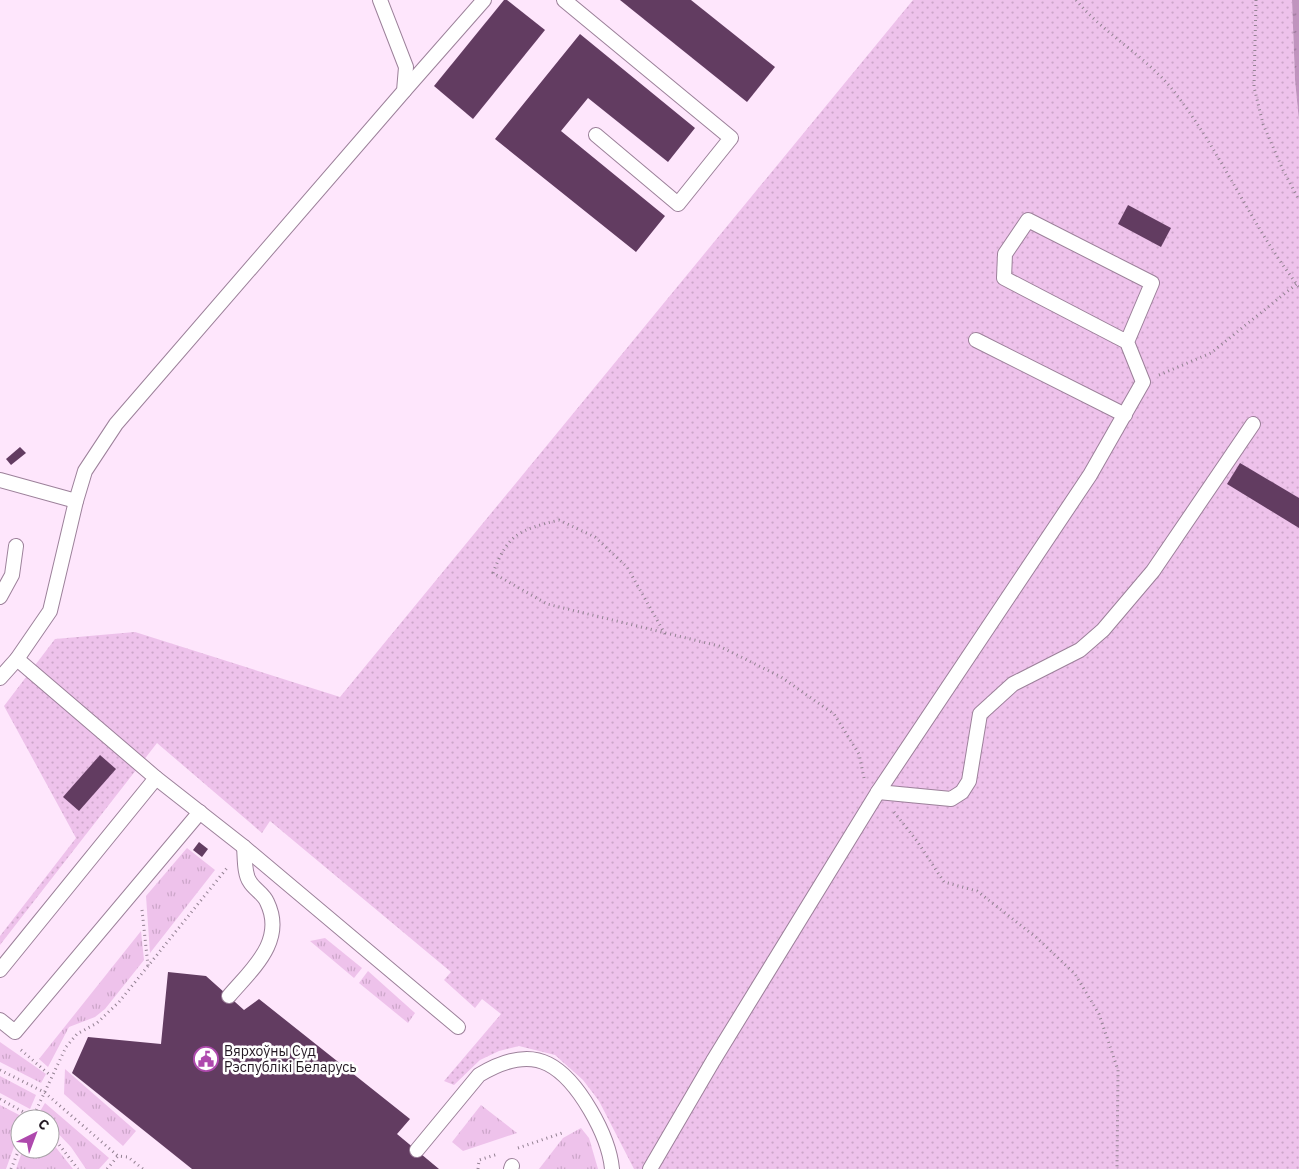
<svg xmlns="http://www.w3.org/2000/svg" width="1299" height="1169" viewBox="0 0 1299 1169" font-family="'IBM Plex Sans',sans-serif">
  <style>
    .grass { fill: url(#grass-tufts) }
    .park { fill: url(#park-dots) }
    .water { fill: url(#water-ripples) }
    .building { fill: #623c61 }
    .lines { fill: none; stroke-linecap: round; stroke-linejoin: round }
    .lane-casing { stroke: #9c819a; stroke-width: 16 }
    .path { stroke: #948293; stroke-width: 3; stroke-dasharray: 1 4; stroke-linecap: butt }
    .lane { stroke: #fff; stroke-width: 14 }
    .labels { text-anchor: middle; stroke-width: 5; stroke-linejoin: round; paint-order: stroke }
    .poi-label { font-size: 14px; fill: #231923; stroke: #fff; text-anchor: start }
  </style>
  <defs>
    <pattern id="grass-tufts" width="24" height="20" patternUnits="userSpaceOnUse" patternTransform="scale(1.25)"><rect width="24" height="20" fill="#eec2eb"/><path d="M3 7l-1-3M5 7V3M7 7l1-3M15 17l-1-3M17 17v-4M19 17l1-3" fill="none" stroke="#cca6c9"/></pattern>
    <pattern id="park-dots" width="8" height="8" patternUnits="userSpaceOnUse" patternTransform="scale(1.25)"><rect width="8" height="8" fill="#eec2eb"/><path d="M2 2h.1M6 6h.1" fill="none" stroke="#cca6c9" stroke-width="1.8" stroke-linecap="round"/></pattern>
    <pattern id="water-ripples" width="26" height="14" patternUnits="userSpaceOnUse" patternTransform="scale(1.25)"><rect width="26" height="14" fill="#c094be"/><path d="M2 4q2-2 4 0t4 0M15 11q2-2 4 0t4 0" fill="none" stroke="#9c789a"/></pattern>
  </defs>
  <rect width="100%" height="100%" fill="#fee6fc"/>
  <g class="grass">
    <polygon points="187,848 215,870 150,953 146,896"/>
    <polygon points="141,931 144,960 105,1009 95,1017 69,1027 48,1067 39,1059"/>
    <polygon points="325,938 362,968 354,978 310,941"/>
    <polygon points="368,971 415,1013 408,1023 359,983"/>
    <polygon points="0,1042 46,1074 41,1083 0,1062"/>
    <polygon points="65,1069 136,1131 123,1146 64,1094"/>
    <polygon points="0,1076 36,1095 30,1109 0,1093"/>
    <polygon points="45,1103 109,1158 99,1169 86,1169 71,1147 50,1125 50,1119 44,1119 39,1113"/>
    <polygon points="0,1105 25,1118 20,1119 20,1130 6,1169 0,1169"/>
    <polygon points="481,1105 517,1133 463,1151 452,1142"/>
    <polygon points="581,1128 589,1138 598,1169 539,1169 563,1138"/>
    <polygon points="50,1140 73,1169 16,1169 23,1149 50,1149"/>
  </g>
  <polygon class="park" points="913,0 1292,0 1295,80 1299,121 1299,1169 634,1169 599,1101 583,1080 555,1055 519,1046 499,1051 480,1060 454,1085 444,1081 501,1014 482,999 475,1008 444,980 451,972 270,821 262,833 157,743 0,945 0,936 76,838 4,706 55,639 135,632 340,697"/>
  <polygon class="water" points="1292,0 1299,0 1299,121 1295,80"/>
  <g class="building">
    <polygon points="504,0 507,0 545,30 473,119 434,86"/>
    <polygon points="620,0 691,0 775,67 747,102"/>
    <polygon points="580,34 695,128 668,162 588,98 561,131 665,216 636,252 495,139"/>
    <polygon points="1128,205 1171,228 1161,247 1118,224"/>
    <polygon points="20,447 26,453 11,465 6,459"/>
    <polygon points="1240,463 1299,498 1299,528 1227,484"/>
    <polygon points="100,755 116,769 79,811 63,797"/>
    <polygon points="199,842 208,849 202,857 193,850"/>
    <polygon points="168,972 206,976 244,1010 259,999 410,1119 397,1134 439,1169 192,1169 72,1073 88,1037 161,1044"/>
  </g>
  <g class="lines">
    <defs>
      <g id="lane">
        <polyline points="564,0 731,138 678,204 596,135"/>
        <polyline points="404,91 484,0"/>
        <polyline points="976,340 1125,415"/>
        <polyline points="0,480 76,501"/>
        <polyline points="0,597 12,575 16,546"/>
        <polyline points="0,678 17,659 50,611 76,501 85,471 116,424 404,91 406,67 380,0"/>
        <polyline points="156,778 244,847 458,1027"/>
        <polyline points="878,792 951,799 962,792 969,781 980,714 1013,684 1080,650 1103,630 1153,571 1253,424"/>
        <polyline points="0,970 156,778 17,659"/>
        <path d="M229,996c23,-27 57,-55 38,-94 -3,-8 -13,-13 -17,-20 -6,-8 -5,-25 -6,-35"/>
        <polyline points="0,1020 15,1032 200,812"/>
        <path d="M417,1150l62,-75c20,-12 46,-23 69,-11 30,15 61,72 64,105"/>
        <polyline points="511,1169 512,1166"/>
        <polyline points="650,1169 713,1061 878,792 1090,475 1143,382 1127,342 1004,278 1005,254 1028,220 1152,283 1127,342"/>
      </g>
    </defs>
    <use href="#lane" class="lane-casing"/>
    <g class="path">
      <path d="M1076,0c29,35 73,58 100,94 47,61 76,133 123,193"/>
      <polyline points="1256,0 1254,87 1263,124 1283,170 1299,200"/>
      <polyline points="1159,375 1211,353 1299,282"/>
      <path d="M665,634l-38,-67 -32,-30 -36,-17c-39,10 -51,13 -66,53l54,31 172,42 62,31 53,37 25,40 5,24"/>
      <polyline points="894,812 917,841 944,882 977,891 1037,938 1075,974 1099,1014 1118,1070 1117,1169"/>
      <polyline points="142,910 148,966"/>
      <polyline points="21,1050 51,1076"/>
      <polyline points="0,1070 44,1092 118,1156 128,1157 143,1169"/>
      <polyline points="0,1099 36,1119"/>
      <polyline points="32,1119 66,1047 77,1034 97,1023 119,1002 227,868"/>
      <polyline points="50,1133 78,1169"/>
      <polyline points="518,1148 565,1132"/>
      <polyline points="11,1169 20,1147"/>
      <polyline points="107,1169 118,1156"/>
      <polyline points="478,1169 479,1160 498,1154"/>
    </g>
    <use href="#lane" class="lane"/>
  </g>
  <defs>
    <symbol id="civic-ring" viewBox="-11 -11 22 22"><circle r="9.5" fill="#fff" stroke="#ae49ad" stroke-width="1.5"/><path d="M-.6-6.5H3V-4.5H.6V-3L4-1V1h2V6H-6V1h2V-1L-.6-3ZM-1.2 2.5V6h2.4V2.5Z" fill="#ae49ad"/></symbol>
  </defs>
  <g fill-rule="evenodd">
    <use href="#civic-ring" x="192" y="1045" width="28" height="28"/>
  </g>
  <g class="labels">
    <g class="poi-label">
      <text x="224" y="1056">Вярхоўны Суд<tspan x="224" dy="16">Рэспублікі Беларусь</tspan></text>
    </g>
  </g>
  <g transform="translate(35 1134) rotate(42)"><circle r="24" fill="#ffffff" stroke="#a7a3a7"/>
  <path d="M0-4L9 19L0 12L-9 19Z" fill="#ae49ad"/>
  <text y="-8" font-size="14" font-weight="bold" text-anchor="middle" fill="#231923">С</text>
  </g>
</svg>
